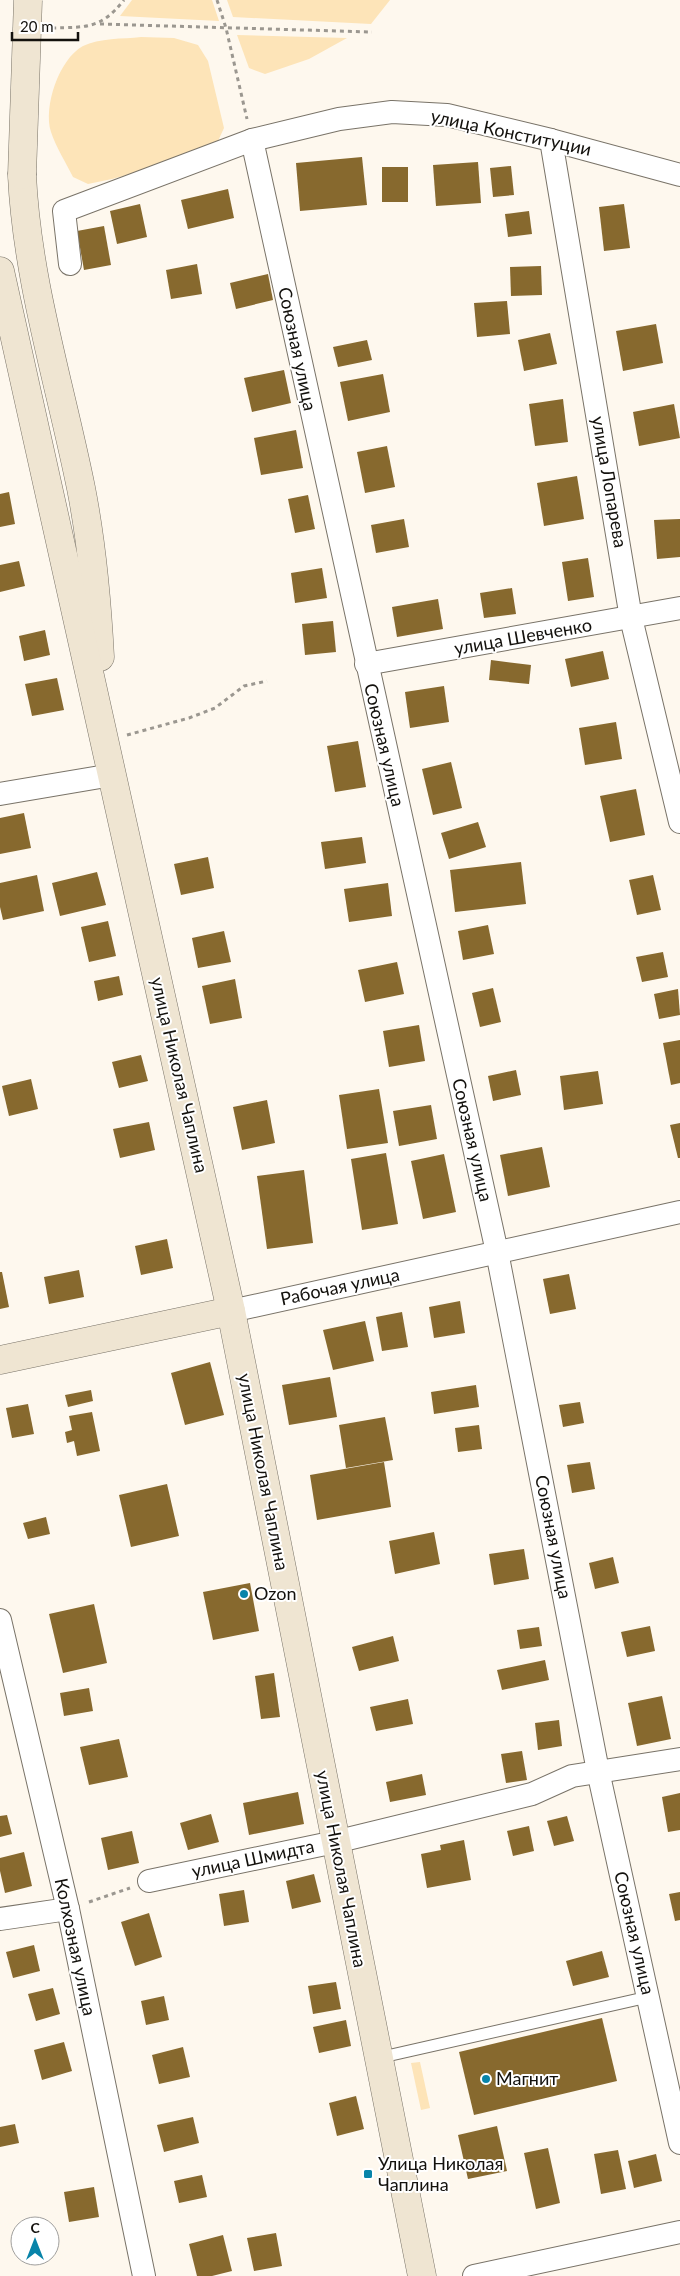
<svg xmlns="http://www.w3.org/2000/svg" width="680" height="2276" viewBox="0 0 680 2276" font-family="Lato,sans-serif">
  <style>
    .green { fill: #fde4b8 }
    .building { fill: #87692e }
    .lines { fill: none; stroke-linecap: round; stroke-linejoin: round }
    .lane-casing { stroke: #797368; stroke-width: 13 }
    .street-casing { stroke: #797368; stroke-width: 24 }
    .secondary-casing { stroke: #797368; stroke-width: 29 }
    .path { stroke: #9b9790; stroke-width: 3; stroke-dasharray: 4 4; stroke-linecap: butt }
    .lane { stroke: #fff; stroke-width: 11 }
    .street { stroke: #fff; stroke-width: 22 }
    .secondary { stroke: #efe5d2; stroke-width: 28 }
    .secondary-bridge-casing { stroke: #797368; stroke-width: 29; stroke-linecap: butt }
    .secondary-bridge { stroke: #efe5d2; stroke-width: 28 }
    .poi-dot { fill: #0884a9; stroke: #fff; stroke-width: 2 }
    .labels { text-anchor: middle; stroke-width: 4; stroke-linejoin: round; paint-order: stroke }
    .street-label { font-size: 18px; fill: #13110d; stroke: #fff }
    .poi-label { font-size: 18px; fill: #13110d; stroke: #fff; text-anchor: start }
  </style>
  <rect width="100%" height="100%" fill="#fef8ee"/>
  <g class="green">
    <polygon points="132,0 212,0 219,21 120,16"/>
    <polygon points="227,0 390,0 371,24 233,17"/>
    <polygon points="237,35 347,38 309,59 265,74 249,68"/>
    <path d="M141,37l33,1 24,7 10,16 16,67 -6,13 -66,27 -40,11 -24,5 -15,-7c-7,-14 -17,-30 -22,-45 -8,-25 8,-73 32,-86 16,-8 40,-7 58,-9z"/>
    <polygon points="420,2062 430,2108 421,2110 411,2063"/>
  </g>
  <g class="building">
    <polygon points="362,157 367,205 300,211 296,163"/>
    <polygon points="478,162 481,203 436,206 433,165"/>
    <polygon points="511,166 514,195 493,197 490,168"/>
    <rect x="382" y="167" width="26" height="35"/>
    <polygon points="228,189 234,218 188,229 181,200"/>
    <polygon points="140,204 147,237 117,244 110,211"/>
    <polygon points="624,204 630,248 604,251 599,207"/>
    <polygon points="529,211 532,234 508,237 505,214"/>
    <polygon points="104,226 111,265 84,270 77,231"/>
    <polygon points="197,264 202,294 171,299 166,270"/>
    <polygon points="541,266 542,295 511,296 510,267"/>
    <polygon points="268,274 273,300 236,309 230,283"/>
    <polygon points="507,301 510,334 477,337 474,303"/>
    <polygon points="656,324 663,363 623,371 616,331"/>
    <polygon points="550,333 557,364 524,371 518,340"/>
    <polygon points="367,340 372,360 338,367 333,347"/>
    <polygon points="284,370 291,403 252,412 244,378"/>
    <polygon points="383,374 390,412 348,421 340,382"/>
    <polygon points="563,399 568,442 535,446 529,404"/>
    <polygon points="674,404 680,438 639,446 633,412"/>
    <polygon points="296,430 303,468 261,475 254,438"/>
    <polygon points="387,446 395,487 365,493 357,452"/>
    <polygon points="577,476 584,519 544,526 537,483"/>
    <polygon points="9,492 15,524 0,527 0,494"/>
    <polygon points="308,495 315,529 295,533 288,499"/>
    <polygon points="404,519 409,547 376,553 371,525"/>
    <polygon points="680,519 680,557 657,559 654,520"/>
    <polygon points="588,558 594,597 568,601 562,562"/>
    <polygon points="19,561 25,586 0,592 0,565"/>
    <polygon points="322,568 327,598 295,603 291,573"/>
    <polygon points="512,588 516,614 484,618 480,593"/>
    <polygon points="438,599 443,629 397,637 392,607"/>
    <polygon points="333,621 336,652 305,655 302,624"/>
    <polygon points="45,630 50,655 24,661 19,636"/>
    <polygon points="603,651 609,679 571,687 565,659"/>
    <polygon points="491,660 531,665 529,684 489,680"/>
    <polygon points="57,678 64,710 32,716 25,684"/>
    <polygon points="444,686 449,722 410,728 405,692"/>
    <polygon points="616,722 622,759 585,765 579,728"/>
    <polygon points="358,741 366,787 335,792 327,746"/>
    <polygon points="451,762 462,808 433,815 422,769"/>
    <polygon points="636,789 645,835 610,842 600,796"/>
    <polygon points="24,813 31,848 0,854 0,818"/>
    <polygon points="478,822 486,847 449,859 441,833"/>
    <polygon points="362,837 366,863 325,869 321,842"/>
    <polygon points="208,857 214,888 181,895 174,864"/>
    <polygon points="521,862 526,904 455,912 450,870"/>
    <polygon points="97,872 106,905 60,916 52,883"/>
    <polygon points="37,875 44,911 3,920 0,907 0,883"/>
    <polygon points="653,875 661,910 637,915 629,880"/>
    <polygon points="388,883 392,916 349,922 344,889"/>
    <polygon points="108,921 116,956 89,962 81,927"/>
    <polygon points="488,925 494,954 463,960 458,931"/>
    <polygon points="224,931 231,962 198,968 192,938"/>
    <polygon points="663,952 668,977 642,982 636,957"/>
    <polygon points="397,962 404,994 365,1002 358,970"/>
    <polygon points="119,976 123,995 98,1001 94,981"/>
    <polygon points="235,979 242,1018 210,1024 202,986"/>
    <polygon points="493,988 501,1022 480,1027 472,993"/>
    <polygon points="678,989 680,1015 659,1019 654,994"/>
    <polygon points="419,1025 425,1061 389,1067 383,1031"/>
    <polygon points="680,1040 680,1083 671,1085 663,1043"/>
    <polygon points="141,1055 148,1081 119,1088 112,1062"/>
    <polygon points="516,1070 521,1095 493,1101 488,1076"/>
    <polygon points="598,1071 603,1104 564,1110 560,1076"/>
    <polygon points="31,1079 38,1109 9,1116 2,1086"/>
    <polygon points="379,1089 388,1143 347,1149 339,1095"/>
    <polygon points="267,1100 275,1143 242,1150 233,1107"/>
    <polygon points="431,1105 437,1139 399,1146 393,1111"/>
    <polygon points="149,1122 155,1150 120,1158 113,1129"/>
    <polygon points="680,1123 680,1158 678,1158 670,1125"/>
    <polygon points="542,1147 550,1187 508,1196 500,1155"/>
    <polygon points="386,1153 398,1224 362,1230 351,1159"/>
    <polygon points="444,1154 456,1212 423,1219 411,1161"/>
    <polygon points="304,1170 313,1243 267,1249 257,1176"/>
    <polygon points="167,1239 173,1268 141,1275 135,1246"/>
    <polygon points="79,1270 84,1297 49,1304 44,1277"/>
    <polygon points="0,1272 2,1272 9,1307 0,1309"/>
    <polygon points="569,1274 576,1309 550,1314 543,1279"/>
    <polygon points="460,1301 465,1333 434,1338 429,1307"/>
    <polygon points="402,1312 408,1347 382,1351 376,1317"/>
    <polygon points="365,1321 374,1361 333,1370 323,1330"/>
    <polygon points="210,1362 224,1415 185,1425 171,1373"/>
    <polygon points="330,1377 337,1417 289,1425 282,1385"/>
    <polygon points="476,1385 479,1407 434,1414 431,1392"/>
    <polygon points="91,1390 93,1401 68,1407 65,1395"/>
    <polygon points="580,1402 584,1423 563,1427 559,1405"/>
    <polygon points="28,1404 34,1434 12,1438 6,1408"/>
    <polygon points="92,1412 100,1451 77,1456 74,1441 67,1443 65,1432 72,1430 69,1416"/>
    <polygon points="385,1417 393,1460 346,1468 339,1425"/>
    <polygon points="479,1425 482,1449 458,1452 455,1428"/>
    <polygon points="384,1462 391,1507 317,1520 310,1475"/>
    <polygon points="590,1462 595,1489 572,1493 567,1465"/>
    <polygon points="167,1484 179,1536 131,1547 119,1495"/>
    <polygon points="46,1517 50,1534 28,1539 23,1523"/>
    <polygon points="434,1532 440,1564 395,1574 389,1541"/>
    <polygon points="524,1549 529,1579 494,1585 489,1554"/>
    <polygon points="613,1557 619,1583 595,1589 589,1563"/>
    <polygon points="250,1583 259,1631 213,1640 203,1592"/>
    <polygon points="94,1604 107,1663 63,1673 49,1614"/>
    <polygon points="650,1626 655,1651 627,1657 621,1632"/>
    <polygon points="539,1627 542,1646 520,1649 517,1630"/>
    <polygon points="393,1636 399,1661 359,1671 352,1647"/>
    <polygon points="545,1660 549,1680 502,1690 497,1670"/>
    <polygon points="274,1673 280,1717 261,1719 255,1676"/>
    <polygon points="89,1688 93,1711 64,1716 60,1693"/>
    <polygon points="662,1696 671,1739 637,1746 628,1703"/>
    <polygon points="408,1699 413,1724 376,1731 370,1707"/>
    <polygon points="559,1720 562,1746 538,1750 535,1723"/>
    <polygon points="119,1739 128,1777 89,1785 80,1747"/>
    <polygon points="522,1751 527,1780 506,1783 501,1754"/>
    <polygon points="422,1774 426,1795 390,1802 386,1782"/>
    <polygon points="298,1792 304,1824 249,1835 243,1803"/>
    <polygon points="680,1793 680,1830 668,1832 662,1797"/>
    <polygon points="211,1814 219,1842 188,1850 180,1823"/>
    <polygon points="7,1815 12,1834 0,1837 0,1816"/>
    <polygon points="567,1816 574,1841 554,1846 547,1821"/>
    <polygon points="529,1826 534,1851 513,1856 507,1831"/>
    <polygon points="132,1831 139,1863 108,1870 101,1838"/>
    <polygon points="464,1840 471,1880 427,1888 421,1854 441,1850 440,1845"/>
    <polygon points="24,1852 32,1886 5,1893 0,1871 0,1858"/>
    <polygon points="314,1874 321,1902 292,1909 286,1881"/>
    <polygon points="244,1890 249,1922 224,1926 219,1894"/>
    <polygon points="680,1892 680,1920 675,1921 669,1894"/>
    <polygon points="149,1913 162,1957 135,1966 121,1922"/>
    <polygon points="34,1945 40,1971 13,1978 6,1952"/>
    <polygon points="602,1951 609,1977 573,1986 566,1961"/>
    <polygon points="336,1982 341,2009 313,2014 308,1986"/>
    <polygon points="53,1988 60,2014 36,2021 28,1994"/>
    <polygon points="164,1996 169,2020 146,2025 141,2001"/>
    <polygon points="602,2018 617,2081 474,2115 459,2052"/>
    <polygon points="346,2020 351,2046 319,2053 313,2027"/>
    <polygon points="64,2042 72,2071 42,2080 34,2050"/>
    <polygon points="183,2047 190,2077 159,2084 152,2055"/>
    <polygon points="356,2096 364,2129 337,2136 329,2103"/>
    <polygon points="193,2117 199,2143 164,2152 157,2125"/>
    <polygon points="15,2124 19,2143 0,2147 0,2127"/>
    <polygon points="497,2126 507,2171 468,2179 458,2135"/>
    <polygon points="548,2148 560,2203 536,2209 524,2153"/>
    <polygon points="618,2150 626,2189 601,2194 594,2154"/>
    <polygon points="656,2154 662,2181 634,2188 628,2161"/>
    <polygon points="202,2175 207,2197 179,2203 174,2181"/>
    <polygon points="94,2187 99,2217 69,2222 64,2192"/>
    <polygon points="276,2233 282,2266 254,2271 247,2238"/>
    <polygon points="223,2235 232,2271 212,2276 197,2276 189,2244"/>
  </g>
  <g class="lines">
    <defs>
      <polyline id="lane" points="378,2058 648,1997"/>
      <g id="street">
        <polyline points="252,140 497,1252 598,1771 680,2143"/>
        <polyline points="551,140 631,618 680,822"/>
        <polyline points="70,264 64,211 252,140 339,119 392,112 447,115 551,140 680,175"/>
        <polyline points="366,664 680,608"/>
        <polyline points="0,794 112,775"/>
        <polyline points="231,1311 680,1212"/>
        <polyline points="0,1620 68,1909 144,2276"/>
        <polyline points="149,1881 335,1842 532,1794 572,1776 680,1759"/>
        <polyline points="0,1919 68,1909"/>
        <polyline points="474,2276 680,2232"/>
      </g>
      <g id="secondary">
        <path d="M22,175c5,106 38,209 59,313 11,56 16,112 19,169"/>
        <polyline points="0,271 231,1311 422,2276"/>
        <polyline points="0,1360 231,1311"/>
      </g>
    </defs>
    <use href="#lane" class="lane-casing"/>
    <use href="#street" class="street-casing"/>
    <use href="#secondary" class="secondary-casing"/>
    <g class="path">
      <polyline points="217,0 226,28 247,119"/>
      <polyline points="100,24 372,32"/>
      <path d="M52,28c35,-1 49,1 72,-28"/>
      <polyline points="127,735 189,718 215,708 244,686 267,681"/>
      <polyline points="89,1902 130,1888"/>
    </g>
    <use href="#lane" class="lane"/>
    <use href="#street" class="street"/>
    <use href="#secondary" class="secondary"/>
    <defs>
      <polyline id="secondary-bridge" points="22,175 28,0"/>
    </defs>
    <use href="#secondary-bridge" class="secondary-bridge-casing"/>
    <use href="#secondary-bridge" class="secondary-bridge"/>
  </g>
  <g class="poi-dot">
    <circle cx="244" cy="1594" r="5"/>
    <circle cx="486" cy="2079" r="5"/>
    <rect x="363" y="2169" width="10" height="10" rx="2.5"/>
  </g>
  <g class="labels">
    <g class="street-label">
      <text transform="translate(511 133) rotate(12)" y="6">улица Конституции</text>
      <text transform="translate(297 349) rotate(78)" y="6">Союзная улица</text>
      <text transform="translate(609 482) rotate(80)" y="6">улица Лопарева</text>
      <text transform="translate(523 637) rotate(-10)" y="6">улица Шевченко</text>
      <text transform="translate(384 745) rotate(77)" y="6">Союзная улица</text>
      <text transform="translate(179 1075) rotate(77)" y="6">улица Николая Чаплина</text>
      <text transform="translate(472 1140) rotate(77)" y="6">Союзная улица</text>
      <text transform="translate(340 1287) rotate(-12)" y="6">Рабочая улица</text>
      <text transform="translate(263 1472) rotate(79)" y="6">улица Николая Чаплина</text>
      <text transform="translate(553 1537) rotate(79)" y="6">Союзная улица</text>
      <text transform="translate(253 1859) rotate(-12)" y="6">улица Шмидта</text>
      <text transform="translate(341 1869) rotate(79)" y="6">улица Николая Чаплина</text>
      <text transform="translate(634 1933) rotate(77)" y="6">Союзная улица</text>
      <text transform="translate(75 1947) rotate(78)" y="6">Колхозная улица</text>
    </g>
    <g class="poi-label">
      <text x="254" y="1600">Ozon</text>
      <text x="496" y="2085">Магнит</text>
      <text x="378" y="2170">Улица Николая<tspan x="378" dy="21">Чаплина</tspan></text>
    </g>
  </g>
  <g transform="translate(35 2241)"><circle r="24" fill="#ffffff" stroke="#a1a09e"/>
  <path d="M0-4L9 19L0 12L-9 19Z" fill="#0884a9"/>
  <text y="-8" font-size="14" font-weight="bold" text-anchor="middle" fill="#13110d">С</text>
  </g>
  <path d="M12 32v8h66v-8" fill="none" stroke="#13110d" stroke-width="2.5"/>
  <text x="20" y="32" font-size="15" fill="#13110d" stroke="#ffffff" stroke-width="4" paint-order="stroke">20 m</text>
</svg>
